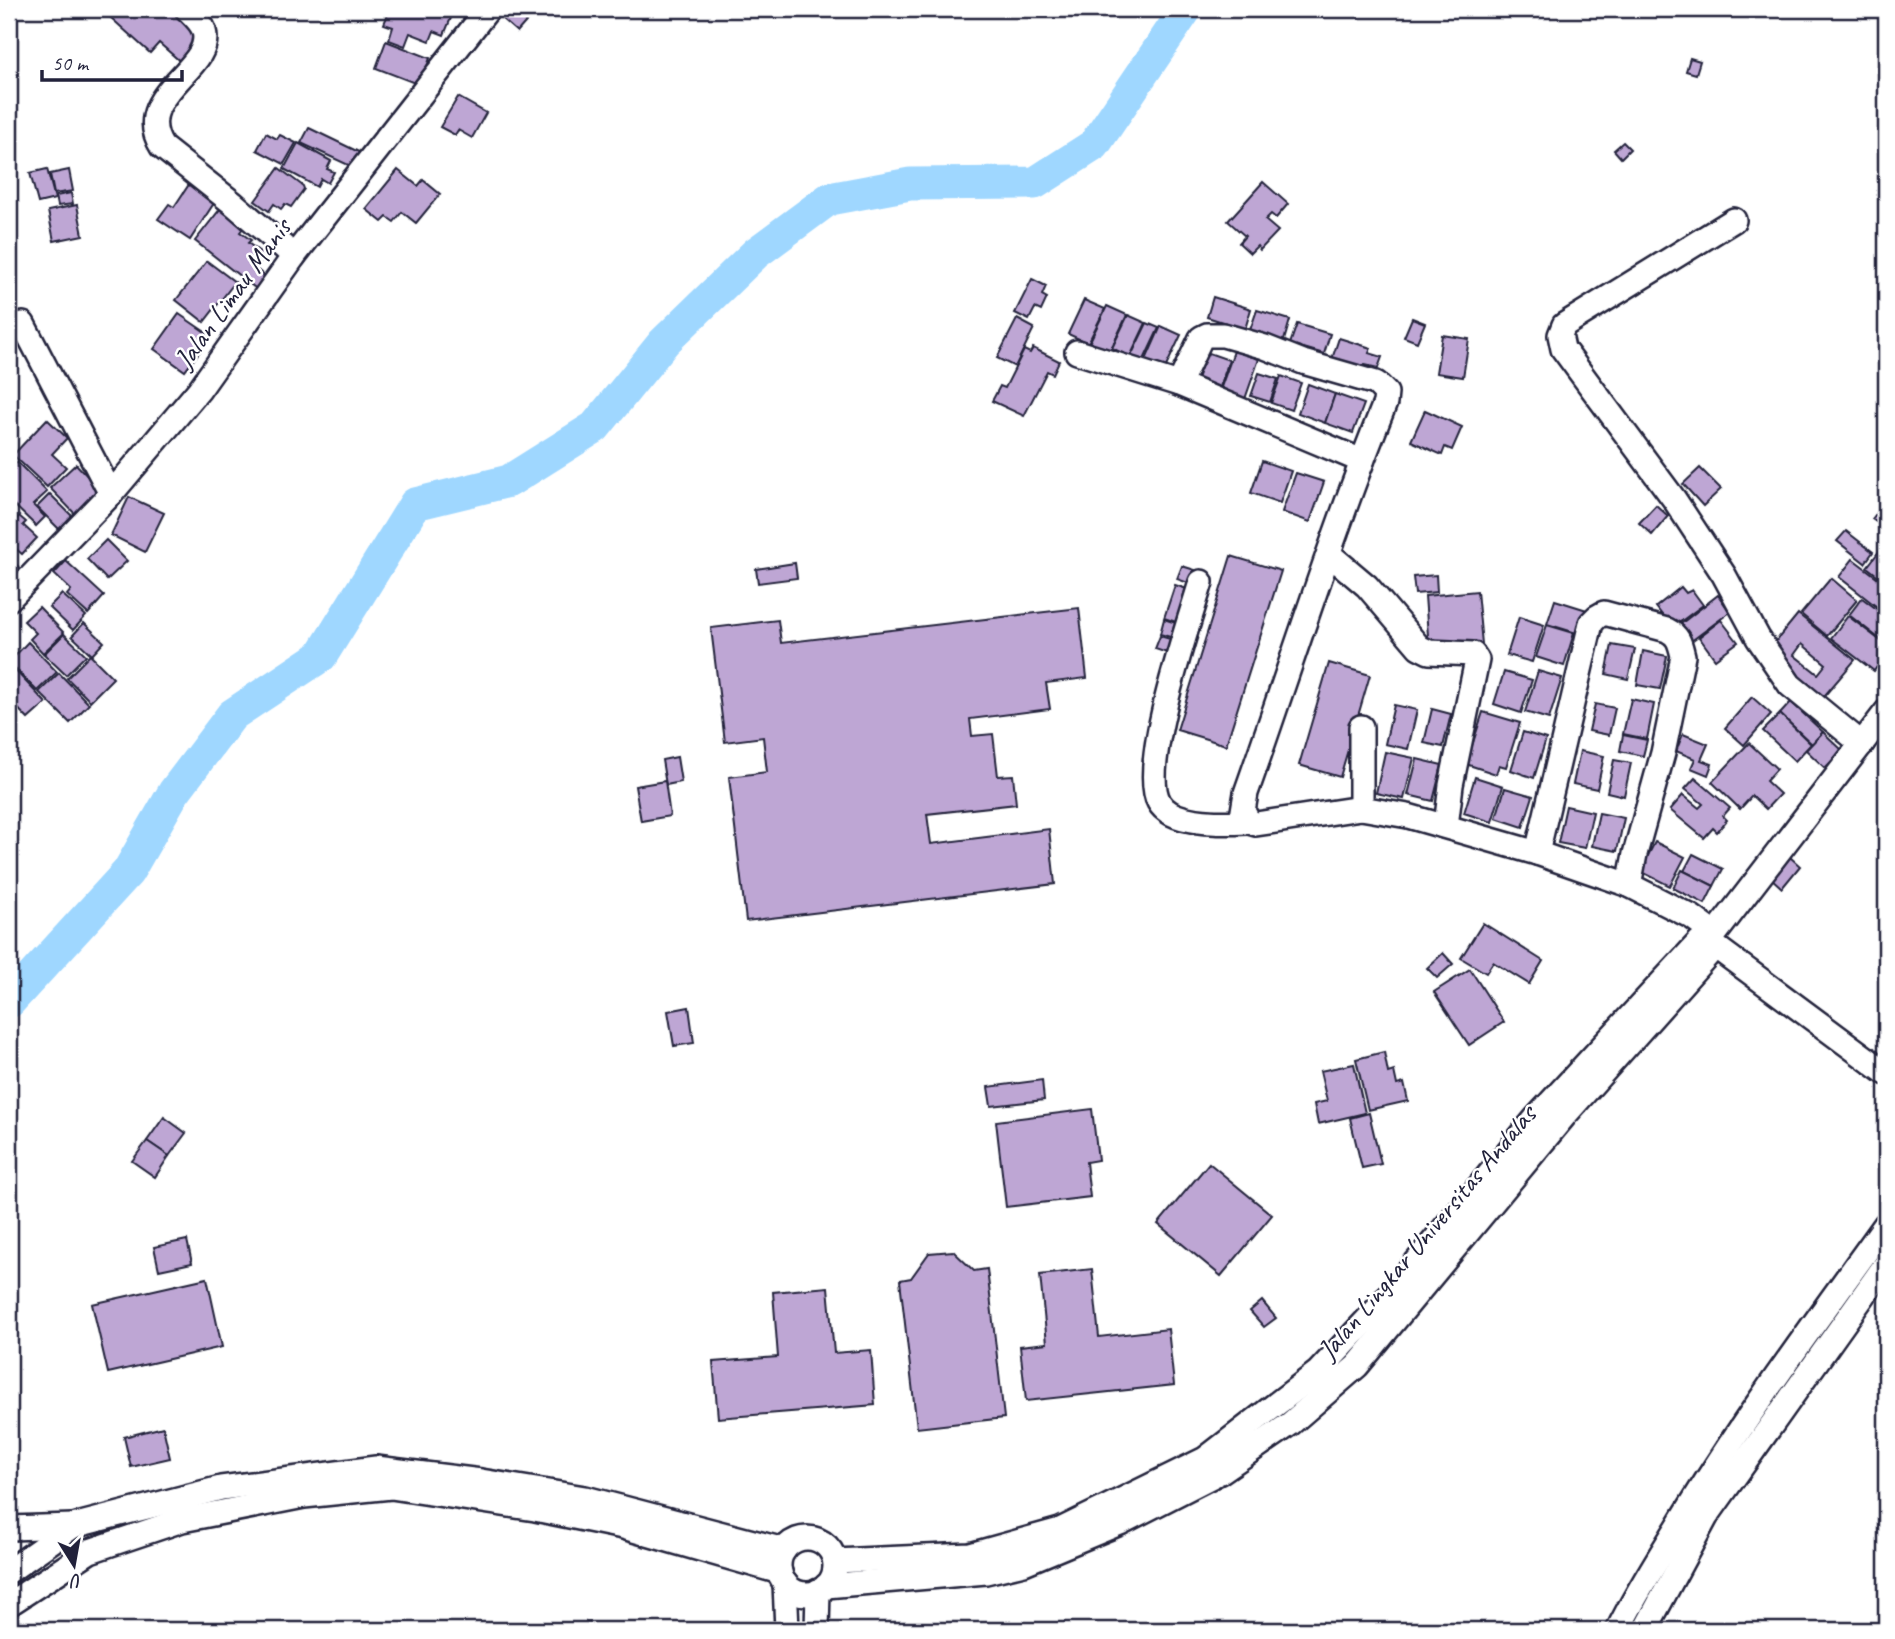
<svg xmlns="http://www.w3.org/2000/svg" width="1895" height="1639" viewBox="0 0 1895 1639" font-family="Caveat,sans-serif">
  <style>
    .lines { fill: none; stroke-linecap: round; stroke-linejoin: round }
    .river { stroke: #9fd7ff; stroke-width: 33 }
    .building { fill: #bea6d4; stroke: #22223b; stroke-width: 2; fill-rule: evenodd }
    .minor-casing { stroke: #22223b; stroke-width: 28 }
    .minor { stroke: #fff; stroke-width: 23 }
    .labels { text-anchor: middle; stroke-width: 5; stroke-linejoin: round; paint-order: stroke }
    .street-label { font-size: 28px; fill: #22223b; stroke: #fff }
  </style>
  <rect width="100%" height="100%" fill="#fff"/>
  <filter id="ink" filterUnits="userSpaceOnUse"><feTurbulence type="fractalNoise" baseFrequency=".0143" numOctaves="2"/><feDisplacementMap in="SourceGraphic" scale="14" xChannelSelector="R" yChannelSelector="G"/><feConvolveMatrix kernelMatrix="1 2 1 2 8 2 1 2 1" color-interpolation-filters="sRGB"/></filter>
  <g filter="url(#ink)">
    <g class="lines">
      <polyline class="river" points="9,1002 128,872 174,792 232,715 321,656 415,504 509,481 595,427 664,342 756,253 829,199 910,184 1035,183 1094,145 1186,9"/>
    </g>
    <g class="building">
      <polygon points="118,9 171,9 199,33 192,41 198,46 182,63 159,43 150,53 110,17"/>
      <polygon points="390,9 440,9 445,11 443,15 451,18 444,35 434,31 430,41 410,33 405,46 389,40 393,27 384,24"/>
      <polygon points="511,9 525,9 532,15 517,32 502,19"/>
      <polygon points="386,41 430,58 420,85 376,68"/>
      <polygon points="1690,58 1700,61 1696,74 1686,71"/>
      <polygon points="458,97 486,113 472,138 458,130 455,135 440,127"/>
      <polygon points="309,128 365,155 357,169 301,143"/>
      <polygon points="266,133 277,139 280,135 296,143 284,164 257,150"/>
      <polygon points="1623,142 1630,149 1621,158 1614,150"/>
      <polygon points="298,143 331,161 327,169 334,172 328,183 321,179 317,187 284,169"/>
      <polygon points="279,168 303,186 304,189 291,207 285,204 281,209 274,204 269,211 255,201"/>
      <polygon points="47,169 55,199 38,203 30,173"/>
      <polygon points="69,170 73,191 54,194 50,174"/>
      <polygon points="398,170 418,186 423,180 440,194 416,223 402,212 394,222 387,217 382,222 366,209"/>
      <polygon points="1263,182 1288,204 1276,218 1271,214 1265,220 1278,231 1260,250 1257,246 1250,253 1239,243 1245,236 1228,221"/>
      <polygon points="190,183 216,200 190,240 158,219 169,204 174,207"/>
      <polygon points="71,193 73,204 58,206 56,196"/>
      <polygon points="77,205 83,235 54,241 48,211"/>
      <polygon points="221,208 244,227 240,232 251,240 248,243 265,256 255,268 268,279 259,291 195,241"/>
      <polygon points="207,261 235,282 204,322 176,300"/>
      <polygon points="1032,279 1046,286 1042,295 1047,298 1041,311 1035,308 1029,320 1015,313"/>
      <polygon points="1213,297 1251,309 1245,329 1207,317"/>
      <polygon points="1084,300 1105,309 1088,343 1068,334"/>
      <polygon points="1107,306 1127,315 1109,353 1089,343"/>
      <polygon points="1257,310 1290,320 1283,344 1249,333"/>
      <polygon points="179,314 211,336 185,371 154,349"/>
      <polygon points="1128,315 1146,323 1130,357 1112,348"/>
      <polygon points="1412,318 1425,323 1417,342 1404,337"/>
      <polygon points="1017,319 1034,328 1015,367 997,358"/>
      <polygon points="1147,323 1159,328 1143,362 1131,356"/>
      <polygon points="1297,324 1330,334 1324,354 1290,344"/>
      <polygon points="1161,326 1181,335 1164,371 1145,362"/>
      <polygon points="1442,335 1469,339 1463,377 1436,373"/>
      <polygon points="1339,338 1371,348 1369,353 1382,357 1378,368 1365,365 1364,369 1332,359"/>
      <polygon points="1033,348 1059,361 1053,374 1047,371 1024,416 992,401 1000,386 1005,388 1024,350 1030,353"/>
      <polygon points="1234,351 1259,359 1245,399 1220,390"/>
      <polygon points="1206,352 1229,360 1219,390 1196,382"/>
      <polygon points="1259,373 1278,379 1270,402 1251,396"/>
      <polygon points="1281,376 1301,383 1291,410 1271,403"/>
      <polygon points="1308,384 1335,394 1325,423 1298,413"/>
      <polygon points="1335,394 1364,404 1353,433 1325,423"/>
      <polygon points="1425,410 1462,427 1452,450 1445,447 1442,455 1411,441"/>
      <polygon points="47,419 67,438 52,454 66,467 47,487 13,455"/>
      <polygon points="1262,461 1291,471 1280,503 1251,493"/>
      <polygon points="17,462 47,492 33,505 45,517 36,526 9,500 9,470"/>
      <polygon points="76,464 106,496 81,520 50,488"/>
      <polygon points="1700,468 1721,489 1703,506 1683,484"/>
      <polygon points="1296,473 1324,482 1310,522 1282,512"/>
      <polygon points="50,494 78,522 65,535 37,507"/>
      <polygon points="129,497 164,513 145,552 111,535"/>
      <polygon points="1886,501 1886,529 1872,519"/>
      <polygon points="1656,505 1668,516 1652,535 1639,523"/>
      <polygon points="19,516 26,522 23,525 37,538 22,554 9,543 9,528"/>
      <polygon points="1846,531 1873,552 1865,563 1837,541"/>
      <polygon points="106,540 127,561 107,580 87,559"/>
      <polygon points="1884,545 1886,547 1886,582 1867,567"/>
      <polygon points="1231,556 1281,571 1226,745 1177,730"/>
      <polygon points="9,557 28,577 9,595"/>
      <polygon points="1853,559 1886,584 1886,614 1839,577"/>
      <polygon points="66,561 104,596 88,614 67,595 71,590 54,574"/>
      <polygon points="795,563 797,578 758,583 756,569"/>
      <polygon points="1182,566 1198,571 1194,585 1177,579"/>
      <polygon points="1436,575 1437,592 1415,594 1413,577"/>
      <polygon points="1831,578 1857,600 1827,636 1801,614"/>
      <polygon points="1175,585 1193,591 1182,624 1164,618"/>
      <polygon points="1681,587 1686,593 1692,590 1703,605 1672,628 1656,607"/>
      <polygon points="1477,591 1482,644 1429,649 1425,596"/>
      <polygon points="62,594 86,616 73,630 49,607"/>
      <polygon points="1718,595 1730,612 1690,642 1678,626"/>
      <polygon points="1862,598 1886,616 1886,644 1849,615"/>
      <polygon points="1555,600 1590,611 1583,635 1547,624"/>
      <polygon points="39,607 64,633 43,653 30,639 36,633 24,621"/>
      <polygon points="1079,608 1087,678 1046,683 1050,709 970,719 972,736 993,734 998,776 1013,775 1016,804 927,814 931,844 1049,829 1055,884 746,921 729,777 767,772 763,737 725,742 711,628 778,620 781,643"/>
      <path d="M1798,614l57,46 -35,41 -15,-12 4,-4 -42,-33zM1802,644l24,20 -8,10 -24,-19z"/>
      <polygon points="1848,616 1886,645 1886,654 1874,671 1831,638"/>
      <polygon points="1519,617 1544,625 1532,662 1507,655"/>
      <polygon points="1164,619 1182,625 1177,639 1160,634"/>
      <polygon points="1721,620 1738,642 1715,659 1699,637"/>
      <polygon points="84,623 104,642 92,655 72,636"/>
      <polygon points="1547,625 1574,633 1564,666 1536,657"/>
      <polygon points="64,634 86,655 66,675 44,654"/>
      <polygon points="1160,636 1177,641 1173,655 1155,649"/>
      <polygon points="28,642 57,672 37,691 9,662"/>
      <polygon points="1612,645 1635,649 1628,679 1606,674"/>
      <polygon points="1643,651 1667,656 1660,689 1637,685"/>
      <polygon points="90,655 113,678 90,701 67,678"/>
      <polygon points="1329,663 1370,675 1340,777 1299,765"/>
      <polygon points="9,664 46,703 28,719 9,699"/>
      <polygon points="1538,671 1562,678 1549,719 1525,712"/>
      <polygon points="1504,672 1532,680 1521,713 1494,704"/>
      <polygon points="59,673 89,704 70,723 39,692"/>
      <polygon points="1752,697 1771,714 1744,745 1725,728"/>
      <polygon points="1631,699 1654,704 1647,739 1623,734"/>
      <polygon points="1791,702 1823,732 1812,744 1780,714"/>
      <polygon points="1595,704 1615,708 1609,735 1589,731"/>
      <polygon points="1394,705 1417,710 1408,749 1385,744"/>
      <polygon points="1432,709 1451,714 1443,747 1424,743"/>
      <polygon points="1483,712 1520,723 1506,767 1499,765 1496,774 1466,764"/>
      <polygon points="1780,714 1811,744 1795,761 1763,731"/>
      <polygon points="1523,732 1546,739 1534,778 1511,770"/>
      <polygon points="1823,732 1842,750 1825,768 1806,750"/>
      <polygon points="1683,734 1708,744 1701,760 1712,764 1708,775 1691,768 1695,759 1676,751"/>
      <polygon points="1623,735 1647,740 1643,756 1620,751"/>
      <polygon points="1749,743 1777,769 1766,781 1780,794 1766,809 1752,796 1740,809 1712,782"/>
      <polygon points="1580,751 1604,756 1597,789 1573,784"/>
      <polygon points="1385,752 1414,758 1404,799 1376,793"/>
      <polygon points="677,757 681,782 666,785 662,760"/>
      <polygon points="1417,759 1442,765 1433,801 1408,795"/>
      <polygon points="1614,760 1631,763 1624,796 1607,792"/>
      <polygon points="1475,777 1503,786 1492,822 1464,813"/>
      <polygon points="1695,778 1730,808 1723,816 1727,820 1717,832 1713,828 1704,838 1670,810 1683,795 1699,808 1703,804 1685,789"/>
      <polygon points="665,781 670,816 641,821 635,786"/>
      <polygon points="1505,788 1533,796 1523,827 1496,818"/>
      <polygon points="1566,806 1593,812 1585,848 1558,843"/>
      <polygon points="1599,813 1624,818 1617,851 1592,846"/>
      <polygon points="1655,842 1685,857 1670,886 1640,871"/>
      <polygon points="1693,854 1723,869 1714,886 1684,871"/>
      <polygon points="1790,857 1800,866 1782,888 1771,878"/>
      <polygon points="1682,870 1714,886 1705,904 1673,888"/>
      <polygon points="1483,923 1543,961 1529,984 1493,962 1486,973 1461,958"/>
      <polygon points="1443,953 1453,964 1437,978 1427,968"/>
      <polygon points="1470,969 1504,1022 1469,1045 1434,992"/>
      <polygon points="689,1007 694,1043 674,1046 668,1011"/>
      <polygon points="1384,1052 1388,1073 1394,1071 1397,1085 1404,1083 1408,1101 1368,1110 1356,1059"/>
      <polygon points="1354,1064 1365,1113 1318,1124 1314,1104 1327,1101 1320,1071"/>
      <polygon points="1042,1080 1044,1100 991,1106 988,1087"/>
      <polygon points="1092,1109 1098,1160 1086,1162 1090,1197 1006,1207 996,1121"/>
      <polygon points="1369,1113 1381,1164 1362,1168 1350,1118"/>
      <polygon points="164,1117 186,1133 169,1156 147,1141"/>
      <polygon points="147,1141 169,1156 155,1177 132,1161"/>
      <polygon points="1209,1163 1272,1215 1221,1276 1158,1224"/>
      <polygon points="187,1240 192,1263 159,1270 154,1247"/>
      <polygon points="953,1251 974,1271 987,1269 1004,1418 917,1428 900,1280 911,1278 929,1253"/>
      <polygon points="1092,1269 1099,1337 1168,1329 1174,1385 1026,1401 1020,1346 1047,1343 1040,1275"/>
      <polygon points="207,1278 222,1347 108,1373 92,1304"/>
      <polygon points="828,1287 834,1353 871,1350 875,1405 718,1418 713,1362 778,1357 773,1292"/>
      <polygon points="1262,1301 1276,1318 1264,1327 1250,1311"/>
      <polygon points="163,1427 170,1458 131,1467 124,1437"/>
    </g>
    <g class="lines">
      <defs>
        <g id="minor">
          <path d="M187,9c6,6 15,14 17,22 11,38 -75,64 -42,116l72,57 60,52"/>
          <polyline points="1734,220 1564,325 1560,335 1563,349 1674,499 1724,575 1758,638 1790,685 1862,744"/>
          <polyline points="23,324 111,494"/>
          <polyline points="1077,352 1179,384 1362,461"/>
          <path d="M1179,384l22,-46 6,-3h16l42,12 38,15 73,21 10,10 -1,10c-52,128 -93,260 -139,390l-3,18 6,11 7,2 105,-16 47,8 129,37 92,32 63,32 19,14"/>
          <polyline points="1329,554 1367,586 1419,647 1429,652 1473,654 1477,660 1451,785 1446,826"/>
          <path d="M1201,582c-12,41 -62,184 -42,220 13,24 67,21 90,20"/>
          <polyline points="9,599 111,494 199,390 294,256 488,9"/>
          <polyline points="1361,808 1361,727"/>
          <path d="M1537,853l54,-230 6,-6 7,-4 63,17c12,6 13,14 16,26l-20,97 -28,101 -6,31"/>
          <polyline points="1716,933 1886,712"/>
          <polyline points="1716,947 1886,1073"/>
          <polyline points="9,1528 73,1526"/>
          <circle cx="807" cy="1566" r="28"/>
          <polyline points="835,1561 970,1555 1060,1530 1205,1459 1318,1372 1380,1306 1536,1118 1700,941"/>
          <polyline points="9,1571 73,1526 221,1488 376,1468 481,1481 585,1498 784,1550"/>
          <polyline points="785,1583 787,1630"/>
          <polyline points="826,1586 986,1572 1024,1563 1120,1523 1220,1472 1290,1424 1357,1366 1565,1115 1712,950"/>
          <polyline points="9,1604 90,1551 182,1520 304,1496 391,1487 535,1509 623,1527 780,1572"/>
          <polyline points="817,1630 818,1591"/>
          <path d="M1618,1630c17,-35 38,-68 59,-102 63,-105 137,-204 209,-304"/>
          <polyline points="1645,1630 1706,1517 1886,1264"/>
        </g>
      </defs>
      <use href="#minor" class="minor-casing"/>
      <use href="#minor" class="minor"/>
    </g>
  </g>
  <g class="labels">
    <g class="street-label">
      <text transform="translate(232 293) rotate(-54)" y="10">Jalan Limau Manis</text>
      <text transform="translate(1426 1232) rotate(-50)" y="10">Jalan Lingkar Universitas Andalas</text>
    </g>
  </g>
  <rect width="1895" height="1639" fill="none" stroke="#fff" stroke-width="35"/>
  <rect x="18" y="18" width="1860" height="1604" fill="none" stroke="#22223b" stroke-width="2.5" filter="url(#ink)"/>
  <g transform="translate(74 1565) rotate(169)" stroke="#ffffff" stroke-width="5" paint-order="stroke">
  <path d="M0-5L12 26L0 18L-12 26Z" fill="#22223b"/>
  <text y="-10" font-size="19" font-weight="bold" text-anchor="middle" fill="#22223b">U</text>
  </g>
  <path d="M42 70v10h140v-10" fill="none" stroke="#22223b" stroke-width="3.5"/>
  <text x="52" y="70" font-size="21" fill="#22223b" stroke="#ffffff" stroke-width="5" paint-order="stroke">50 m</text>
</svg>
